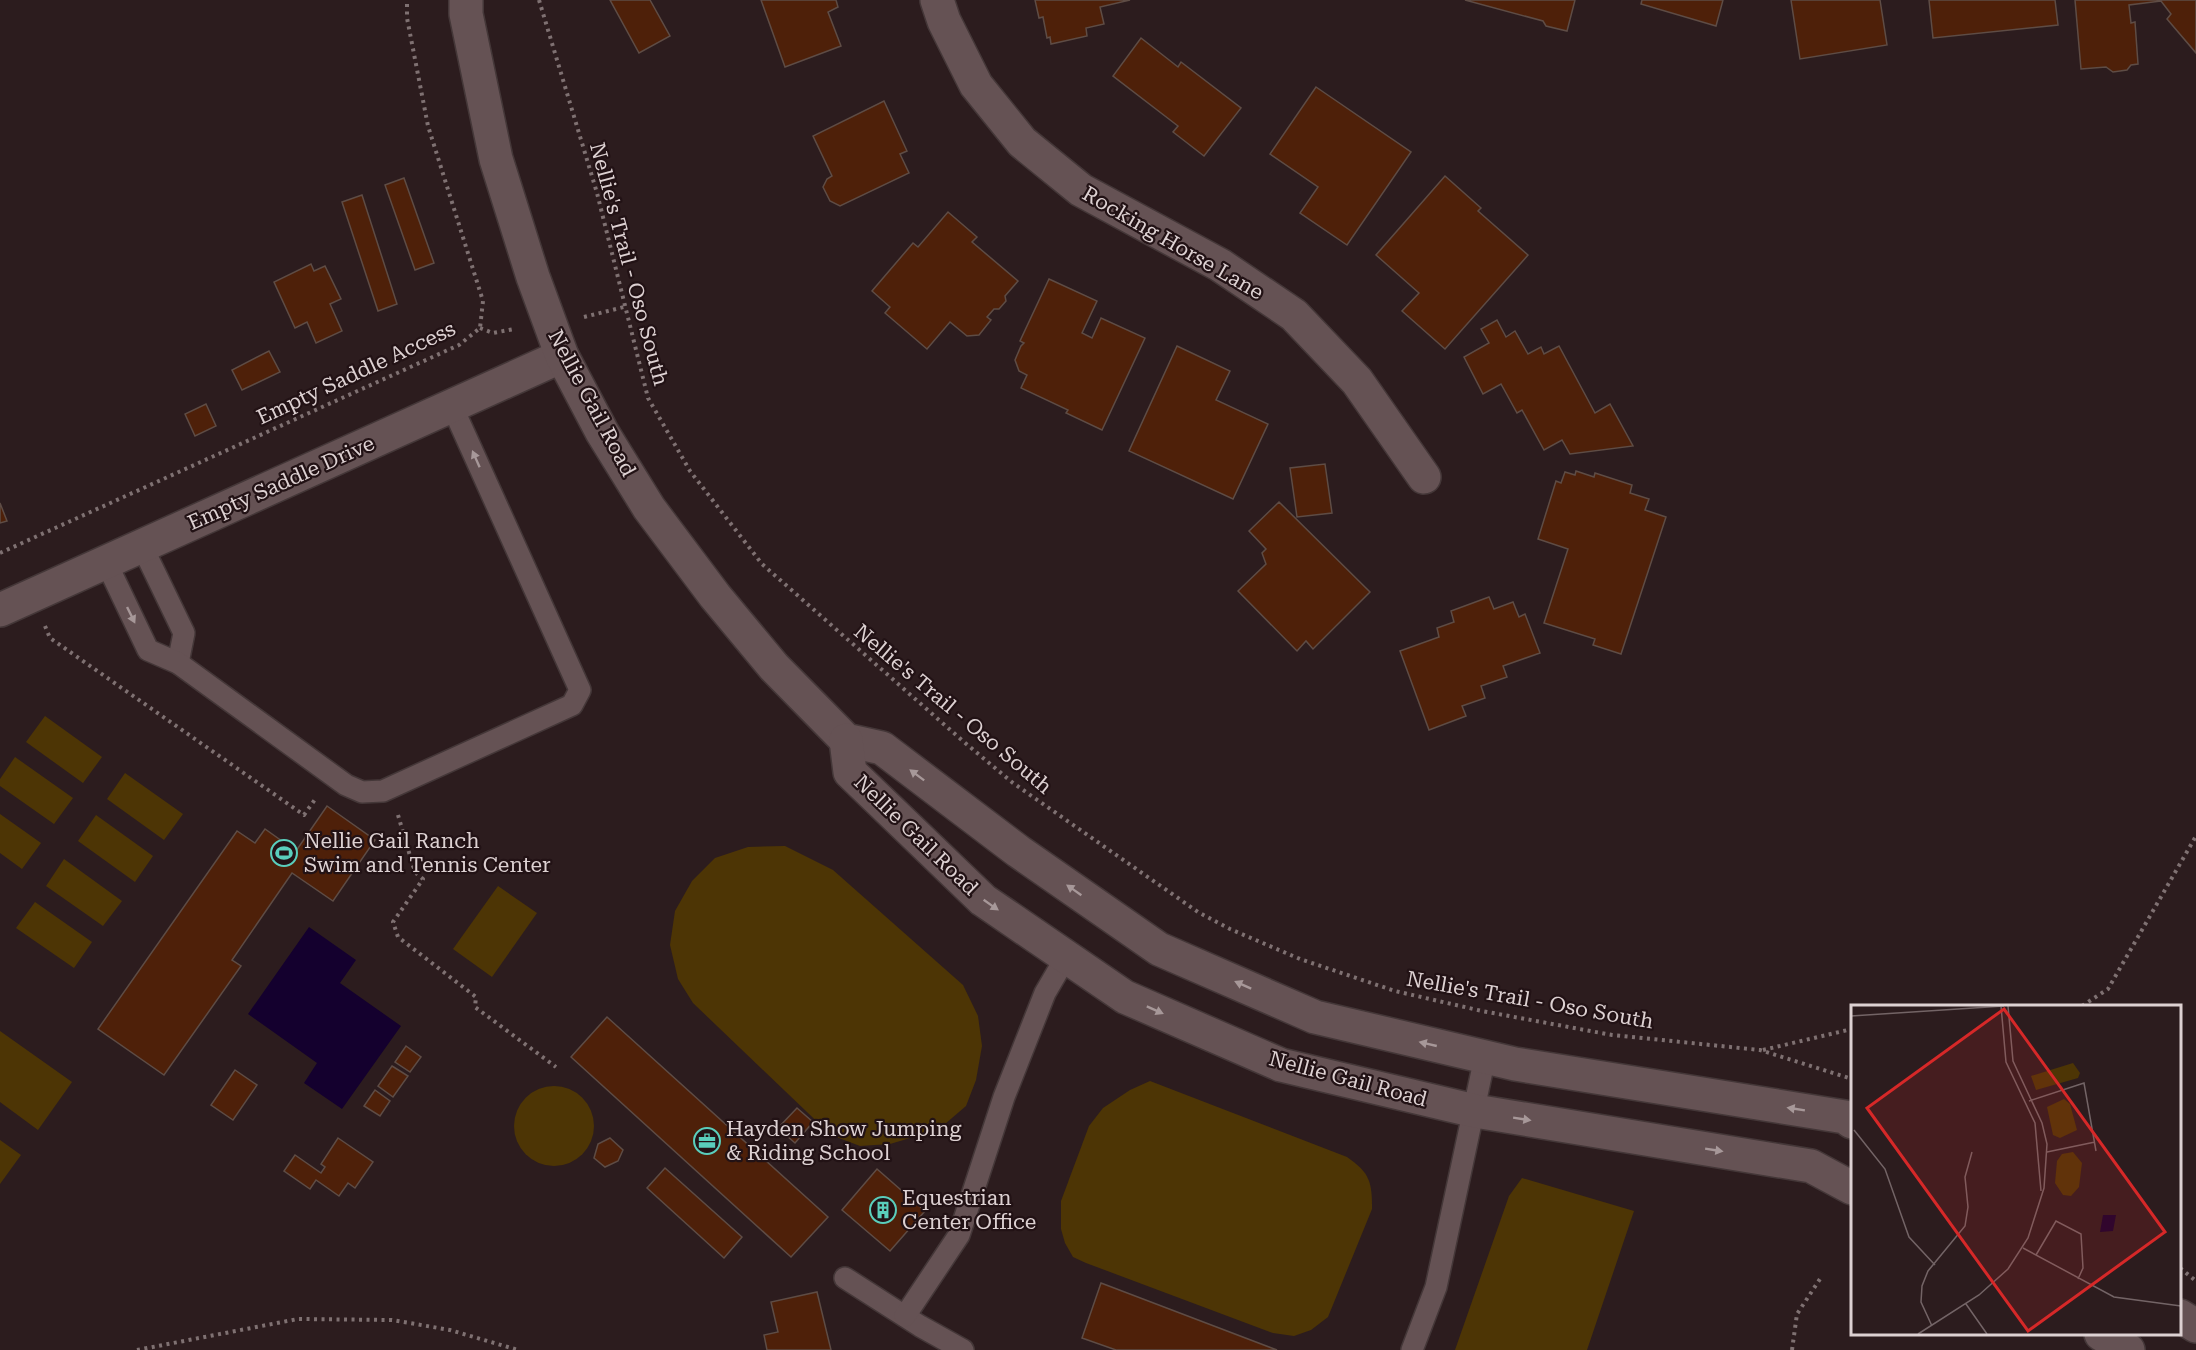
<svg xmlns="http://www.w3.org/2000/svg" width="2196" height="1350" viewBox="0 0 2196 1350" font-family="'Roboto Serif',serif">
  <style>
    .green { fill: #4d3505 }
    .water { fill: #14002e }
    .building { fill: #4e2009; stroke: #5e4c45; stroke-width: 1.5 }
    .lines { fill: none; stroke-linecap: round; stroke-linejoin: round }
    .service-casing { stroke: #443738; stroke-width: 24 }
    .minor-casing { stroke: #443738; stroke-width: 36 }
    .tertiary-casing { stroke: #443738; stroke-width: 36 }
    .path { stroke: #7f7172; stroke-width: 4; stroke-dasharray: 3 4.5; stroke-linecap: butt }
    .service { stroke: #655254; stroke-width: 21 }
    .minor { stroke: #655254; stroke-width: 33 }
    .tertiary { stroke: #655254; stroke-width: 33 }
    .oneway { fill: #a79899 }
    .labels { text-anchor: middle; stroke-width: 4.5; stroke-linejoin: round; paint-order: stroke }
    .street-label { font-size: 21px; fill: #ddd1d2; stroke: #221215 }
    .poi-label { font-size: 21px; fill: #ddd1d2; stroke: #221215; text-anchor: start }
    .inset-road { fill: none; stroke: #736466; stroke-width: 1.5 }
    .view { fill: #d62828; fill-opacity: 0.15; stroke: #d62828; stroke-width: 3 }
    .inset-edge { fill: none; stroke: #ddd1d2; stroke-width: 3 }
  </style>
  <rect width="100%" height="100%" fill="#2c1c1e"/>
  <g class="green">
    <polygon points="45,716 102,757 83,783 26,742"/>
    <polygon points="15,757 73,798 54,824 0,786 0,779"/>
    <polygon points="125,773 183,814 164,840 107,799"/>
    <polygon points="0,814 41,843 22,869 0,853"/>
    <polygon points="96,815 153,856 135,882 78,841"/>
    <polygon points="785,846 833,870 963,985 978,1016 982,1046 976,1080 966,1106 945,1124 917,1136 890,1144 860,1146 831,1135 693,1003 678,979 670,945 675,911 692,881 715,858 748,847"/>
    <polygon points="64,859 122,901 103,926 46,886"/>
    <polygon points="498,886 537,913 492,977 453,949"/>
    <polygon points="35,902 92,942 74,968 16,928"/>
    <polygon points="0,1031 72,1082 38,1130 0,1102"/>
    <path d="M1150,1081l197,76c23,16 25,25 25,52l-44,108 -17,13 -17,6 -21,-3 -187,-70 -13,-6 -8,-14 -4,-14v-28l28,-75 14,-18 27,-18z"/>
    <circle cx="554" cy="1126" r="40"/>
    <polygon points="0,1140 21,1155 0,1184"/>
    <polygon points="1522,1178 1634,1211 1587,1350 1455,1350 1509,1196"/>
  </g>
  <polygon class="water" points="309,927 356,960 340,983 401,1026 342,1109 304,1083 317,1063 248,1014"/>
  <g class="building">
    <polygon points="610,0 650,0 670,36 639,53"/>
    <polygon points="761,0 836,0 838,7 828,12 841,46 785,67"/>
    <polygon points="1035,0 1130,0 1100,7 1104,24 1086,28 1087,36 1051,44 1050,37 1047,38 1043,17 1039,18"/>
    <polygon points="1465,0 1575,0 1567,31 1546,26 1543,21"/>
    <polygon points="1642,0 1723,0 1716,26 1641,4"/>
    <polygon points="1791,0 1880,0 1887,45 1800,59"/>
    <polygon points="1929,0 2055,0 2058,25 1933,38"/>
    <polygon points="2075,0 2196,0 2196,53 2167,19 2171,14 2161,1 2129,5 2131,23 2135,22 2138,64 2131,65 2127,70 2113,72 2106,67 2081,69"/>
    <polygon points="1141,38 1178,67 1181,62 1241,108 1204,156 1173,132 1178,126 1113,76"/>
    <polygon points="1316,87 1411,152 1347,245 1300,213 1318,187 1270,154"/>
    <polygon points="884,101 907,151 900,154 909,173 840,206 830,201 823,187 827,179 832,176 813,136"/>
    <polygon points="1445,176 1481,208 1478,211 1528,255 1445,349 1402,311 1419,293 1376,255"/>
    <polygon points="404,178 434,263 415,270 385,185"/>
    <polygon points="362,195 397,304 378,311 342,202"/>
    <polygon points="948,212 977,237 972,242 1018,281 1005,296 1006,301 999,309 994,309 987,317 991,320 979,335 967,336 950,322 927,349 885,313 890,307 872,291 913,243 918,247"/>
    <polygon points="311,264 314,271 325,266 341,299 330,304 342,331 316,343 307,322 295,328 274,282"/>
    <polygon points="1049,279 1097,301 1082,333 1092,338 1101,318 1145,338 1102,430 1066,413 1068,410 1021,388 1027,375 1019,371 1015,360 1021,346 1024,343 1020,341"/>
    <polygon points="1497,320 1506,337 1515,331 1528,354 1541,347 1544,354 1559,346 1595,413 1610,404 1633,446 1570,454 1562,440 1544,450 1522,410 1517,413 1501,384 1483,394 1464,357 1489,343 1481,329"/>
    <polygon points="1177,346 1230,371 1216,400 1268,424 1233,499 1129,451"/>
    <polygon points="269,351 280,372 242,390 232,370"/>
    <polygon points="206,404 216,426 195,436 185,414"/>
    <polygon points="1325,464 1332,513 1297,517 1290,468"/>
    <polygon points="1576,471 1594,477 1595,473 1632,485 1630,493 1649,499 1645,510 1666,517 1621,654 1593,645 1595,639 1544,623 1568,549 1538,539 1556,481 1561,483 1565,472 1575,475"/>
    <polygon points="1279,502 1370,592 1313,649 1306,641 1297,651 1238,591 1266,564 1262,553 1266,549 1249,531"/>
    <polygon points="0,503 7,521 0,523"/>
    <polygon points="1489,597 1494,609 1513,602 1519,617 1525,614 1540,653 1503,666 1507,677 1481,686 1485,698 1462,706 1466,716 1429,730 1400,651 1439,637 1437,628 1454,622 1451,611"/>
    <polygon points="327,806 375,840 333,901 292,873 232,960 241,966 164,1075 98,1029 237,831 255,843 265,829 296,851"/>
    <polygon points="607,1017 828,1217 791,1257 571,1057"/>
    <polygon points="406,1046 421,1057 410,1072 395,1062"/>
    <polygon points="392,1066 408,1076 393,1097 378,1086"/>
    <polygon points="235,1070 257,1085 233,1120 211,1105"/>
    <polygon points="375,1090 390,1101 380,1116 364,1106"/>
    <polygon points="797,1108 813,1122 795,1143 778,1128"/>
    <polygon points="338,1138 373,1162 355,1188 348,1183 339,1196 316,1180 310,1189 284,1171 295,1155 321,1173 325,1167 321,1164"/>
    <polygon points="610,1138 623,1150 618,1161 605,1167 594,1158 598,1144"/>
    <polygon points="665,1168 742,1237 724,1258 647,1188"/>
    <polygon points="877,1169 925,1211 890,1251 842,1210"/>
    <polygon points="1101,1283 1277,1350 1116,1350 1082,1338"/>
    <polygon points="817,1292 831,1350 767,1350 764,1335 778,1332 771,1302"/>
  </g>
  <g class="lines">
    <defs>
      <g id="service">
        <polyline points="142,546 184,633 178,663"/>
        <polyline points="106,562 148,650 178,663 346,785 362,792 383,791 572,705 580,690 452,406"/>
        <polyline points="845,1278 920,1326 963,1350"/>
        <polyline points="905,1316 959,1235 1004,1097 1045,993 1066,957"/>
        <polyline points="1412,1350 1436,1287 1485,1057"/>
      </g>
      <g id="minor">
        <polyline points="937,0 944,21 976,85 1022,142 1081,190 1220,265 1294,315 1357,381 1424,477"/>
        <polyline points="0,610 562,356"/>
      </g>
      <g id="tertiary">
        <polyline points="466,0 466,14 496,159 533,277 562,356 602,432 649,508 715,596 774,667 846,740 882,748 1018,851 1159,949 1315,1017 1515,1064 1845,1117 1852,1122"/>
        <polyline points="846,740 850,772 983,900 1125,997 1281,1065 1475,1111 1811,1166 1852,1188"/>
        <polyline points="2180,1316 2196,1326"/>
        <polyline points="2101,1334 2128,1350"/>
      </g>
    </defs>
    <use href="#service" class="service-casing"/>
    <use href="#minor" class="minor-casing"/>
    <use href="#tertiary" class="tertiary-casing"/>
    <g class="path">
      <polyline points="539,0 597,193 648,398 690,471 762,564 964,742 1013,783 1198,912 1230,929 1300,959 1395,991 1482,1011 1612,1035 1760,1050 1852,1079"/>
      <polyline points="584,317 624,307"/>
      <polyline points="480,328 493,333 514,329"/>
      <polyline points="0,553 459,345 480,328 483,301 428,126 407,18 407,0"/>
      <polyline points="45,626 50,638 304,815 316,798"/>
      <polyline points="398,815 413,866 417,874 423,879 393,922 398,937 476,997 475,1007 556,1067"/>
      <polyline points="1986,1006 1990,1006"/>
      <polyline points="2082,1006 2108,989 2196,836"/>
      <polyline points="1763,1050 1852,1029"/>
      <polyline points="2180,1268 2196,1281"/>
      <polyline points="137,1350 298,1319 392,1320 450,1330 518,1350"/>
      <polyline points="1792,1350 1797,1314 1822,1276"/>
    </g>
    <use href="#service" class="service"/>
    <use href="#minor" class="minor"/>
    <use href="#tertiary" class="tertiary"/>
  </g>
  <defs><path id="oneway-solid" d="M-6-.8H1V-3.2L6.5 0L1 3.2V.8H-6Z" transform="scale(1.5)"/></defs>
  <g class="oneway">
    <use href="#oneway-solid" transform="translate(476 459) rotate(-114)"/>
    <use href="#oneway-solid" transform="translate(131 615) rotate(64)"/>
    <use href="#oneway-solid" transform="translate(917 775) rotate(-143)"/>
    <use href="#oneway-solid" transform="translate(1074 890) rotate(-145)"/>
    <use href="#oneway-solid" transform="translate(991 905) rotate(35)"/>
    <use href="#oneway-solid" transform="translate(1243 985) rotate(-156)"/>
    <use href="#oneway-solid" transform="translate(1155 1010) rotate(24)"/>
    <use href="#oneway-solid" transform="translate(1428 1044) rotate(-167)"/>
    <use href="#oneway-solid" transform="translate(1796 1109) rotate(-171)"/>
    <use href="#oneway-solid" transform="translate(1522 1119) rotate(9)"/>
    <use href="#oneway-solid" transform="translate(1714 1150) rotate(9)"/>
  </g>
  <defs>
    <symbol id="stadium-ring" viewBox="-11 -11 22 22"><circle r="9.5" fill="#221215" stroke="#5acebc" stroke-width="1.5"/><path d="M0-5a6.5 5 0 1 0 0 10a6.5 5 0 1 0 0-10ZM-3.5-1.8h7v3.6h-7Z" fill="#5acebc"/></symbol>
    <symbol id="office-ring" viewBox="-11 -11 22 22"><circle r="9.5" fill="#221215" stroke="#5acebc" stroke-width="1.5"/><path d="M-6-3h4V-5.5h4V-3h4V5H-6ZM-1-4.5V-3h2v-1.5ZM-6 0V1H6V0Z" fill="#5acebc"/></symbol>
    <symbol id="building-ring" viewBox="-11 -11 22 22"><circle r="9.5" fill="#221215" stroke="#5acebc" stroke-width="1.5"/><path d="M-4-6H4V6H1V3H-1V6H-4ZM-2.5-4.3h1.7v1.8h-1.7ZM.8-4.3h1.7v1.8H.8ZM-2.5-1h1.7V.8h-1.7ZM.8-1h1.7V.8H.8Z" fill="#5acebc"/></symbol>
  </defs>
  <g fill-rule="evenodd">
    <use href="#stadium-ring" x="269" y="838" width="30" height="30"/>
    <use href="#office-ring" x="692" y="1126" width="30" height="30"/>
    <use href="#building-ring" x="868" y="1195" width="30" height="30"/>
  </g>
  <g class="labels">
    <g class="street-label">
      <text transform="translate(1173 243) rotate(30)" y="7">Rocking Horse Lane</text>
      <text transform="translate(629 264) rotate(75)" y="7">Nellie's Trail - Oso South</text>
      <text transform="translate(356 373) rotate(-25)" y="7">Empty Saddle Access</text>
      <text transform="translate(592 403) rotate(62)" y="7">Nellie Gail Road</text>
      <text transform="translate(281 483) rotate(-24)" y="7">Empty Saddle Drive</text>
      <text transform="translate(953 709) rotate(40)" y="7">Nellie's Trail - Oso South</text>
      <text transform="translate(916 835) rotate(44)" y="7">Nellie Gail Road</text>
      <text transform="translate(1530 1000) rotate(10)" y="7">Nellie's Trail - Oso South</text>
      <text transform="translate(1348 1079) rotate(15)" y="7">Nellie Gail Road</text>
    </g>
    <g class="poi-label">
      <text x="304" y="848">Nellie Gail Ranch<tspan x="304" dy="24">Swim and Tennis Center</tspan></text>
      <text x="726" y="1136">Hayden Show Jumping<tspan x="726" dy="24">&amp; Riding School</tspan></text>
      <text x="902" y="1205">Equestrian<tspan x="902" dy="24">Center Office</tspan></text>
    </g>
  </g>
  <g transform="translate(1851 1005)">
    <rect width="330" height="330" fill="#2c1c1e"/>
    <path d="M222,58l7,10 -2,5 -42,12 -5,-14zM213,94l6,5 7,26 -17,8 -7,-3 -6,-28zM222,147l9,11 -3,24 -8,9 -8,-1 -8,-12 2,-22 5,-7z" fill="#4d3505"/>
    <path d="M252,210h13l-3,16 -13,1z" fill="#14002e"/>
    <path class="inset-road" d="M150,1l5,56 29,61 6,68M0,11l153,-10M178,96l55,-18 12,68M3,125l31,39 24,68 26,28M196,147l48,-10M172,243l91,49 67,9M185,250l20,-34 25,13 2,34 -5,11M115,299l21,30M81,321l-11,-24 1,-16 6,-15 37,-45 3,-19 -3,-30 7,-25M67,329l61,-39 29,-26 20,-31 16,-50 3,-44 -5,-21 -29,-62 -5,-55"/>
    <path class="view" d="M153,4l161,223 -137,99 -161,-223z"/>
    <rect width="330" height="330" class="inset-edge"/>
  </g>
</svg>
